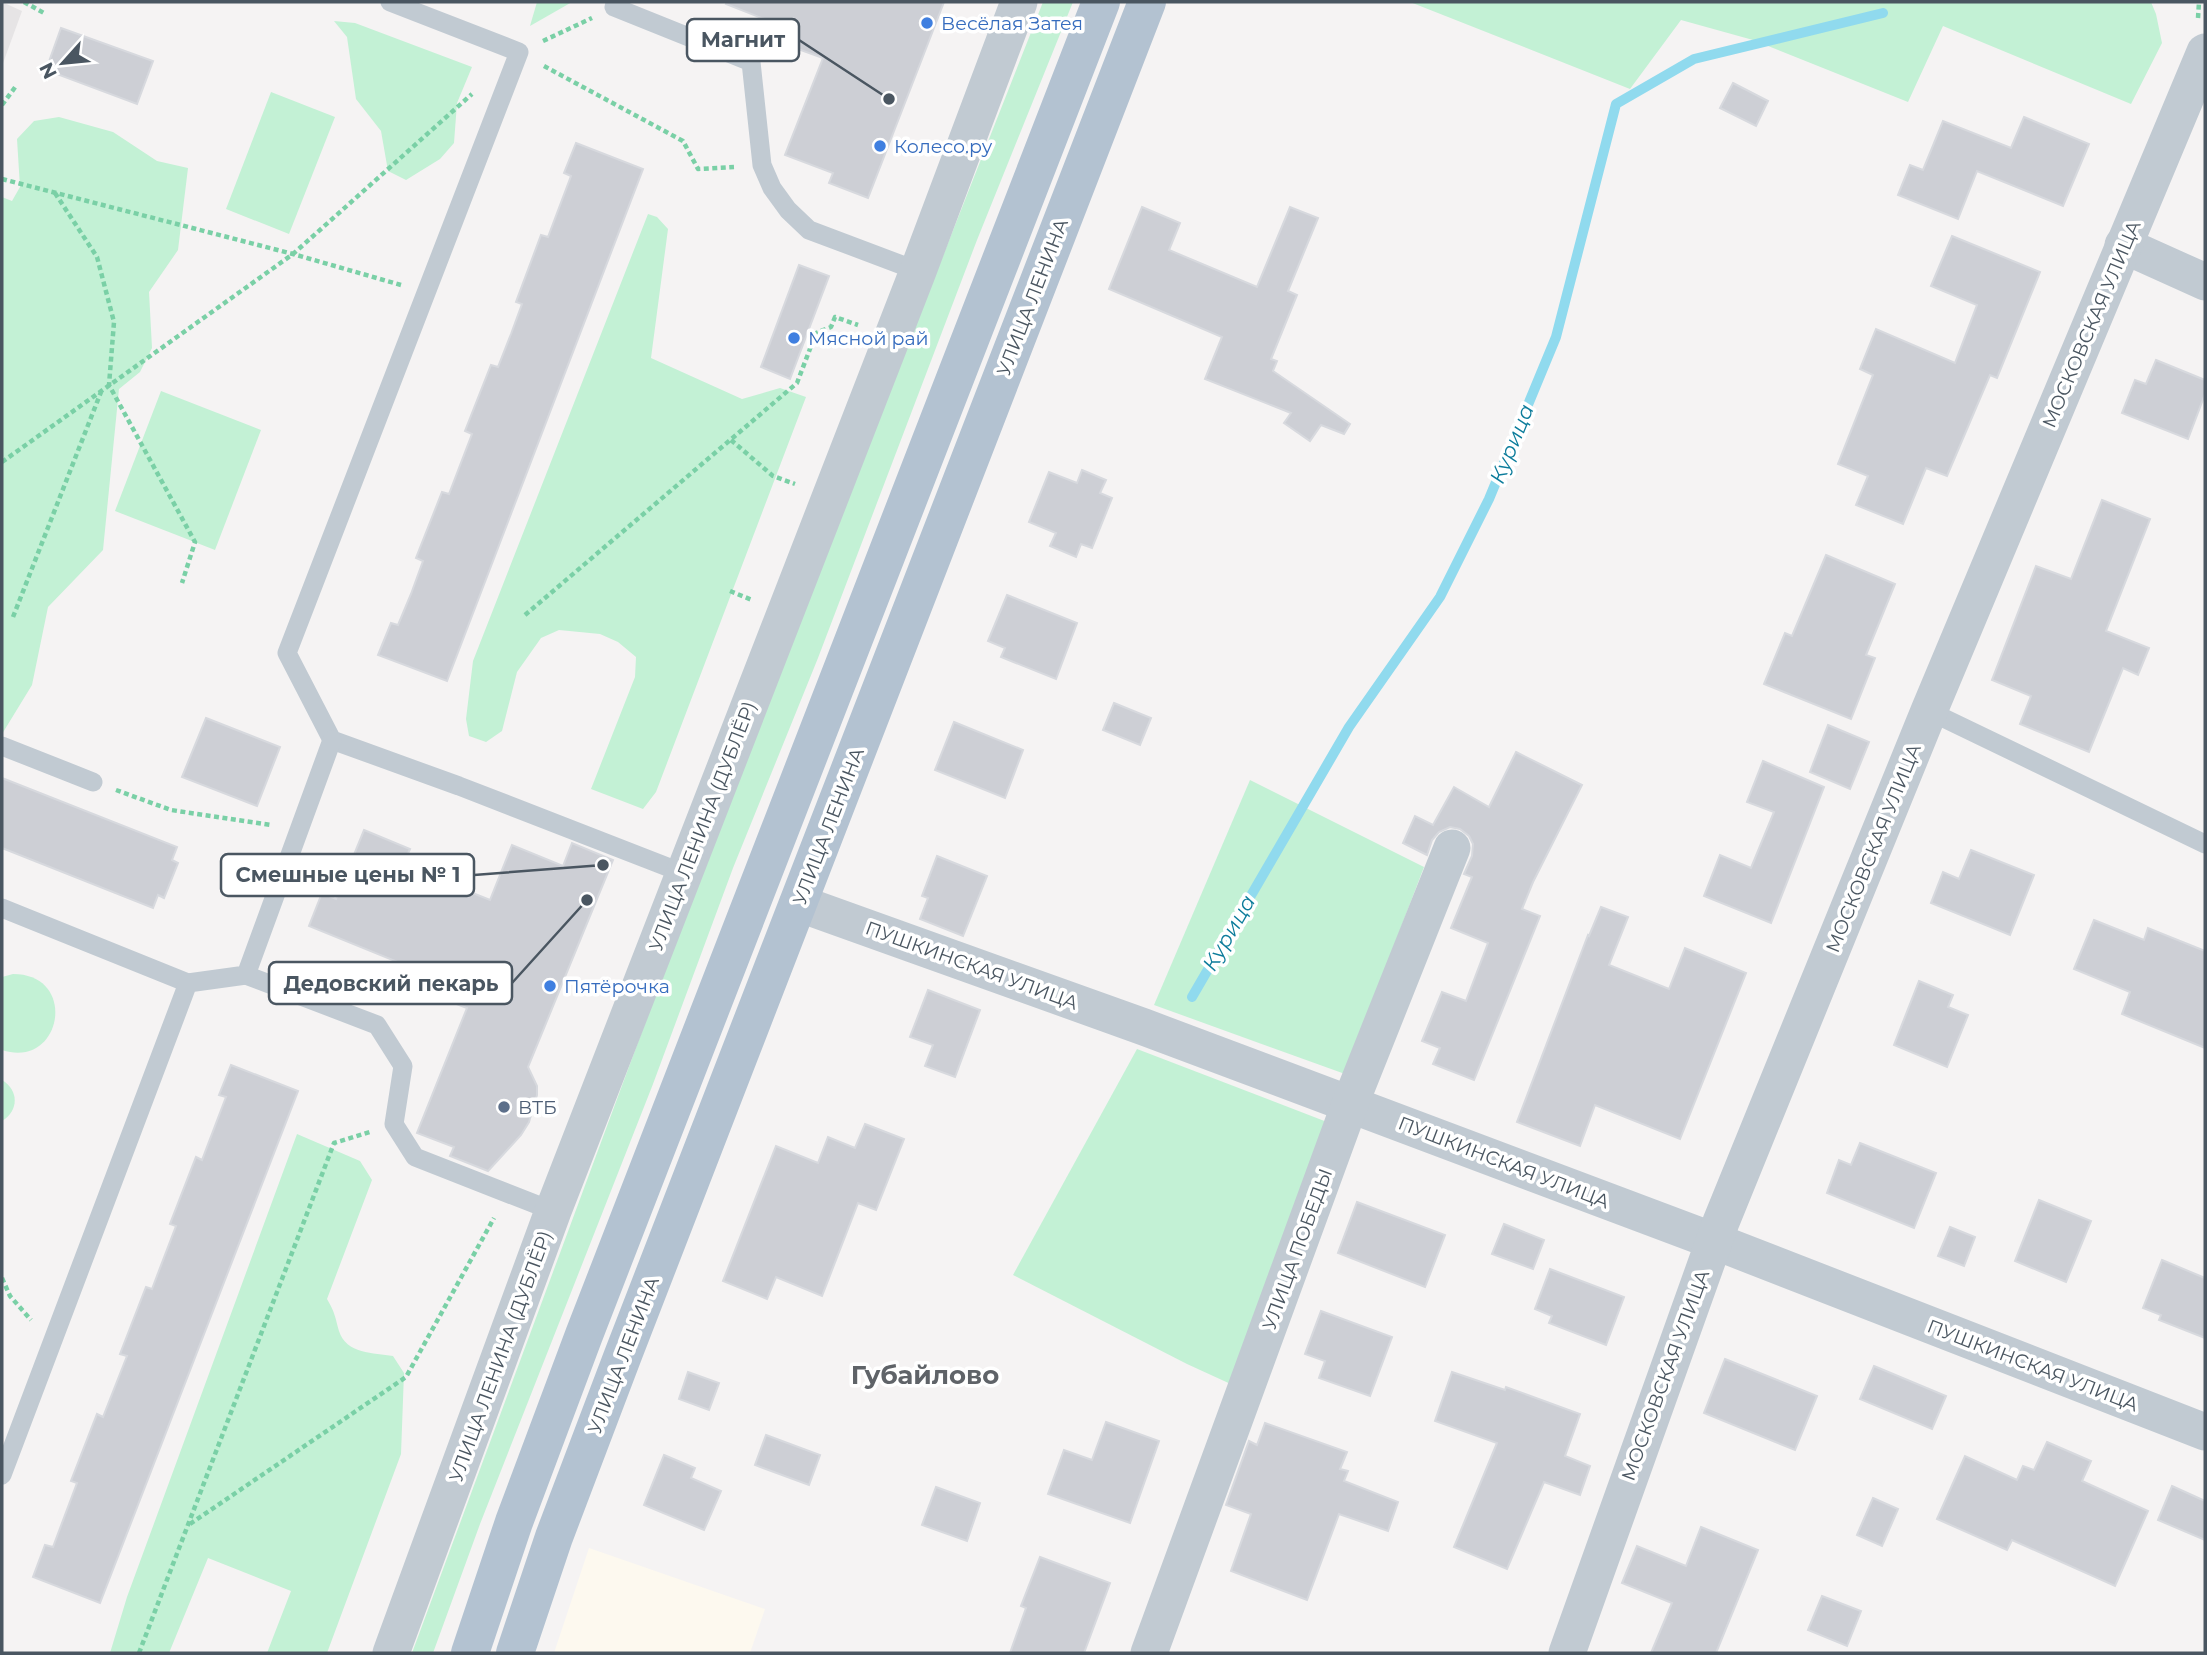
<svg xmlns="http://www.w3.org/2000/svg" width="2207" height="1655" viewBox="0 0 2207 1655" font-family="Montserrat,sans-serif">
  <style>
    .commercial { fill: #fdf9ef }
    .education { fill: #e6e4e5 }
    .green { fill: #c3f1d5 }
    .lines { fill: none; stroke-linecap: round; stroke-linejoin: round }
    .stream { stroke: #90daee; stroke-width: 10 }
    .building { fill: #cdcfd5; stroke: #d7d9de; stroke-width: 2 }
    .path { stroke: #7ad0a6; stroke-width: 4.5; stroke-dasharray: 5 3.5; stroke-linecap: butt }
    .service { stroke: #c1cad2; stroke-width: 19 }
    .minor { stroke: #c1cad2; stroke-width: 37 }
    .primary { stroke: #b3c2d1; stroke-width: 38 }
    .shop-dot { fill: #3f7fe0; stroke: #fff; stroke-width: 2.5 }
    .service-dot { fill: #5c6f8a; stroke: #fff; stroke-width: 2.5 }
    .labels { text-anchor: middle; stroke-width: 7; stroke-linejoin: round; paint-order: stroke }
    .shop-label { font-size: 19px; fill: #366cbe; stroke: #fff; text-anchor: start }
    .street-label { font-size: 19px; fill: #4a5661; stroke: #fff }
    .service-label { font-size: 19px; fill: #4e5e75; stroke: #fff; text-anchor: start }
    .water-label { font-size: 21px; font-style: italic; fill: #0c7c9b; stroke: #fff }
    .district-label { font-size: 26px; font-weight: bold; fill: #5f6368; stroke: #fff }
    .leader { fill: none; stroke: #4a5661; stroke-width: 2.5 }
    .callout-dot { fill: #4a5661; stroke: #fff; stroke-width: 2.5 }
    .callout { fill: #fff; stroke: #4a5661; stroke-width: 2.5 }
    .callout-label { font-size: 21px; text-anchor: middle; font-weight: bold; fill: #4a5661 }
  </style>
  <rect width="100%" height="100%" fill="#f5f3f3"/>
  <polygon class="commercial" points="589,1548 765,1609 750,1653 554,1653"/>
  <polygon class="education" points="2,2 22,11 2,66"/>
  <g class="green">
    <polygon points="537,2 572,2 530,26"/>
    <polygon points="1043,2 1073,2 977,240 818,658 733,868 653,1084 480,1524 433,1653 412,1653 714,837"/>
    <polygon points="1410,2 2151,2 2156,14 2162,43 2131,104 1943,26 1908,102 1753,40 1681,20 1630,89"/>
    <polygon points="334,21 355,23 472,67 457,103 454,143 440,159 406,180 388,171 381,131 356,99 347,37"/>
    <polygon points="271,92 335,117 289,234 226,209"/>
    <polygon points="59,117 113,132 157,161 188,168 178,250 149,292 152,348 140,372 119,389 103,550 48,607 32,685 2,734 2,197 12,201 20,187 17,139 34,121"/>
    <polygon points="648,214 657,217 668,229 651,358 742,399 780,388 806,397 656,792 643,809 591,789 635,677 636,657 618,642 600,634 559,630 541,638 517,672 502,731 486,742 469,736 466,719 473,661"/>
    <polygon points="161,391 261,430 215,550 115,511"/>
    <polygon points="1250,780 1424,867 1345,1074 1154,1005"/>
    <path d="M13,974c66,0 49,96 -11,76v-73z"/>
    <polygon points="1137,1049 1327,1122 1235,1386 1187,1364 1013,1275"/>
    <path d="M2,1080c17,10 17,31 0,41z"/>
    <path d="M297,1134l63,27 12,19 -45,119c8,14 8,17 12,32 7,23 35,22 54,25l11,17 -3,81 -74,199h-60l24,-62 -83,-33 -39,95h-59l17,-56z"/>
  </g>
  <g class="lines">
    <polyline class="stream" points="1192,997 1349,727 1440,597 1489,499 1556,337 1616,104 1694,59 1883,13"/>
  </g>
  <g class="building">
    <polygon points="727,2 944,2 868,198 829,183 833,173 785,155 823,58 781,43 787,28 726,4"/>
    <polygon points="61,28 153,61 137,104 46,70"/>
    <polygon points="1733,83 1768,101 1756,126 1720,108"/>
    <polygon points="2024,117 2089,144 2063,206 1977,171 1958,219 1898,195 1910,165 1923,170 1943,121 2011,148"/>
    <polygon points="576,143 643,169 447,681 378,655 391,623 398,625 411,594 423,561 416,558 442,492 449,494 472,434 465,431 491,365 498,367 511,334 522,304 516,302 541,235 548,237 571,176 564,173"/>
    <polygon points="1142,207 1180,223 1169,250 1257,287 1290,207 1318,218 1288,291 1297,295 1271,359 1277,361 1273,371 1350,424 1344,434 1321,425 1310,441 1284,423 1291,413 1205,379 1222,337 1109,289"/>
    <polygon points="1952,236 2040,272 1997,378 1990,375 1947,476 1926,468 1903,524 1856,505 1868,476 1838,464 1873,375 1860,369 1876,329 1955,363 1977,305 1931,286"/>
    <polygon points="799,265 829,276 790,379 761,367"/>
    <polygon points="2156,360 2205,380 2205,394 2188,439 2122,413 2135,380 2146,384"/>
    <polygon points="1082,470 1106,480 1100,493 1112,498 1092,548 1081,544 1076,557 1050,546 1056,533 1029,522 1049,472 1077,483"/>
    <polygon points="2102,500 2150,519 2106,631 2149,648 2138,675 2123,668 2089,752 2020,724 2031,696 1992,680 2036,566 2071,579"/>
    <polygon points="1826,555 1895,584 1866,655 1875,658 1851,719 1764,684 1785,633 1792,636"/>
    <polygon points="1007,595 1077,623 1056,679 1001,657 1005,648 988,641"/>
    <polygon points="1114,703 1151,718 1140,745 1103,730"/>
    <polygon points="206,718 280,747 257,806 182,777"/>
    <polygon points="954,722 1023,750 1005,798 935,770"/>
    <polygon points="1828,725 1869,742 1850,789 1810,772"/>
    <polygon points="1516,752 1582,785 1533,882 1522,909 1540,916 1474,1080 1433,1064 1440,1048 1422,1041 1442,992 1466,1001 1488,943 1451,928 1472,877 1464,874 1472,856 1473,844 1469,836 1460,829 1450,827 1439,832 1432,840 1427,855 1403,843 1415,816 1433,825 1454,787 1489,807"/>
    <polygon points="1763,761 1824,787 1771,923 1704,896 1720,855 1751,868 1774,812 1747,802"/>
    <polygon points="2,778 177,847 172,860 178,863 164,898 158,895 153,908 2,848"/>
    <polygon points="364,830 410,849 403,865 490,900 512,845 563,866 572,843 613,860 528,1067 537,1086 537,1095 529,1122 521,1135 488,1171 450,1156 454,1147 417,1133 467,1008 430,994 437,978 309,926 322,893 336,899"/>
    <polygon points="1971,850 2034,875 2010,935 1931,903 1943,872 1959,879"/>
    <polygon points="937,856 987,876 963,936 920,919 928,898 922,896"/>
    <polygon points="1601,907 1628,917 1609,965 1669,989 1685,948 1746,973 1680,1139 1595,1105 1580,1146 1517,1122 1588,935 1589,936"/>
    <polygon points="2094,920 2144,940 2148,928 2205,951 2205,1048 2122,1014 2130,992 2074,969"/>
    <polygon points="1919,981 1953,995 1948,1007 1968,1015 1947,1067 1894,1045"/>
    <polygon points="928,990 980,1010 955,1077 925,1066 933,1045 910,1037"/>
    <polygon points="231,1065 298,1091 100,1603 33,1577 45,1545 53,1547 77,1483 71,1481 97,1414 103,1417 127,1356 120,1354 146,1287 152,1289 176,1226 170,1224 196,1157 202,1160 226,1097 219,1095"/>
    <polygon points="865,1124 904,1139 876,1210 858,1203 822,1296 776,1277 767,1299 723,1281 776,1146 818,1163 828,1137 855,1148"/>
    <polygon points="1860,1143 1936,1173 1914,1228 1827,1193 1839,1160 1851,1165"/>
    <polygon points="2039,1200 2091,1221 2066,1282 2015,1261"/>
    <polygon points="1357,1202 1445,1235 1425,1287 1338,1253"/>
    <polygon points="1504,1224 1544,1240 1533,1269 1492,1254"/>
    <polygon points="1950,1227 1975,1237 1964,1266 1938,1256"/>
    <polygon points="2162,1260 2205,1278 2205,1338 2159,1320 2161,1315 2143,1308"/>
    <polygon points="1550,1269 1624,1297 1606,1345 1549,1323 1552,1316 1535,1309"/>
    <polygon points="1321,1311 1392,1337 1370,1396 1319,1378 1325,1361 1305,1354"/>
    <polygon points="1725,1359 1817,1396 1795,1450 1704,1413"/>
    <polygon points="1874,1366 1946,1396 1932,1429 1860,1399"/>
    <polygon points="688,1372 719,1383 709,1410 679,1399"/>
    <polygon points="1452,1372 1505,1390 1506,1387 1580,1414 1565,1456 1590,1466 1580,1495 1544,1482 1507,1569 1454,1547 1497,1443 1435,1421"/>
    <polygon points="1106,1422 1159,1441 1130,1523 1048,1494 1064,1450 1092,1460"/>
    <polygon points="1265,1423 1347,1452 1340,1469 1348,1471 1344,1481 1398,1502 1388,1531 1339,1514 1307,1600 1231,1571 1251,1514 1226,1505 1249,1441 1257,1445"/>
    <polygon points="766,1435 820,1455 809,1485 755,1465"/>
    <polygon points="2047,1442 2091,1461 2082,1481 2148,1511 2115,1586 2012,1540 2007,1550 1937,1519 1965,1456 2017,1480 2023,1466 2034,1470"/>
    <polygon points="664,1455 695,1468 691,1478 721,1491 704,1530 644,1505"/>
    <polygon points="2172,1486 2205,1501 2205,1540 2158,1520"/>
    <polygon points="936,1487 980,1503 967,1541 922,1525"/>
    <polygon points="1873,1498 1898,1509 1882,1546 1857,1535"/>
    <polygon points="1701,1527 1758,1550 1716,1653 1651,1653 1672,1603 1622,1583 1637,1546 1686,1566"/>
    <polygon points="1040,1557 1110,1583 1084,1653 1010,1653 1026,1608 1021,1606"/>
    <polygon points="1822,1596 1861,1611 1847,1646 1808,1630"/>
  </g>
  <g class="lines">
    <g class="path">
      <polyline points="24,2 44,13"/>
      <polyline points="2198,18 2199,2"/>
      <polyline points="543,41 592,18"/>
      <polyline points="544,66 683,141 698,169 734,167"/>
      <polyline points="2,105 16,86"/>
      <polyline points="2,179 293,254 401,285"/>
      <polyline points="55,193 97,257 114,322 109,385 195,542 182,583"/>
      <polyline points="731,440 773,476 795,484"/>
      <polyline points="2,462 293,254 472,94"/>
      <polyline points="730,591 752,600"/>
      <polyline points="525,615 797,383 816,333 831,327 835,317 858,325"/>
      <polyline points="13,617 101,392"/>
      <polyline points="116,790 171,810 271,825"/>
      <polyline points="2,1278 10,1296 31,1320"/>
      <polyline points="190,1524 406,1377 494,1218"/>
      <polyline points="139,1653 334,1143 370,1132"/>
    </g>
    <g class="service">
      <polyline points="390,2 519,52 287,653 332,740 459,786 683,873"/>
      <polyline points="617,2 614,7 751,62 762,165 772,188 788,210 809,230 918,271"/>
      <polyline points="1929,711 2205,844"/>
      <polyline points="2,746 93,782"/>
      <polyline points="2,908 188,983"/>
      <polyline points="246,975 377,1025 403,1066 394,1124 415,1157 553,1211"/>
      <polyline points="2,1475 188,983 246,975 332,740"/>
    </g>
    <g class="minor">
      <polyline points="2123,245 2205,282"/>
      <polyline points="798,903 1144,1027 1727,1246 2205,1432"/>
      <polyline points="391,1653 553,1211 918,271 1019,2"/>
      <polyline points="1149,1653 1350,1104 1452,848"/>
      <polyline points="1567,1653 1721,1222 1929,711 2205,52"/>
    </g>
    <g class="primary">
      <polyline points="470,1653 514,1522 584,1335 1101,2"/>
      <polyline points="515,1653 554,1537 623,1355 1147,2"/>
    </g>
  </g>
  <g class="shop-dot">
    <circle cx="927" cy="23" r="7"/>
    <circle cx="880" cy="146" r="7"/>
    <circle cx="794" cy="338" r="7"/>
    <circle cx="550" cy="986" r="7"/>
  </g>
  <circle class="service-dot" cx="504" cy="1107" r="7"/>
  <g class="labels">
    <g class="shop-label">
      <text x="941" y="30">Весёлая Затея</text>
      <text x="894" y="153">Колесо.ру</text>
      <text x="808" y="345">Мясной рай</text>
      <text x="564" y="993">Пятёрочка</text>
    </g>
    <g class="street-label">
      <text transform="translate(1032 297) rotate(-69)" y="7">УЛИЦА ЛЕНИНА</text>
      <text transform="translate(2091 324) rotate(-67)" y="7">МОСКОВСКАЯ УЛИЦА</text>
      <text transform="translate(702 826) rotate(-69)" y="7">УЛИЦА ЛЕНИНА (ДУБЛЁР)</text>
      <text transform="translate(828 826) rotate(-69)" y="7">УЛИЦА ЛЕНИНА</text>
      <text transform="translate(1873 848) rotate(-68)" y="7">МОСКОВСКАЯ УЛИЦА</text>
      <text transform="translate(972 965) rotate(20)" y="7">ПУШКИНСКАЯ УЛИЦА</text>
      <text transform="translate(1504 1162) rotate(21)" y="7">ПУШКИНСКАЯ УЛИЦА</text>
      <text transform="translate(1297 1249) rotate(-70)" y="7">УЛИЦА ПОБЕДЫ</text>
      <text transform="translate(623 1355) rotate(-69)" y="7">УЛИЦА ЛЕНИНА</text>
      <text transform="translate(500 1356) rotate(-70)" y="7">УЛИЦА ЛЕНИНА (ДУБЛЁР)</text>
      <text transform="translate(2033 1365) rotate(21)" y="7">ПУШКИНСКАЯ УЛИЦА</text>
      <text transform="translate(1665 1375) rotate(-70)" y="7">МОСКОВСКАЯ УЛИЦА</text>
    </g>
    <g class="service-label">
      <text x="518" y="1114">ВТБ</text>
    </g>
    <g class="water-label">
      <text transform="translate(1512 444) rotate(-68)" y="7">Курица</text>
      <text transform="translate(1229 933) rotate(-60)" y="7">Курица</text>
    </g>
    <g class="district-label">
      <text x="925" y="1384">Губайлово</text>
    </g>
  </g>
  <path class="leader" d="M889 99L799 40M603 865L474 875M587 900L512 983"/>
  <g class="callout-dot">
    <circle cx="889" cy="99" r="7"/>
    <circle cx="603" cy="865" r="7"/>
    <circle cx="587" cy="900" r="7"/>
  </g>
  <g class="callout">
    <rect x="687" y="19" width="112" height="42" rx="7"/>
    <rect x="221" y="854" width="253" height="42" rx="7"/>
    <rect x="269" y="962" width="243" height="42" rx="7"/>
  </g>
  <g class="callout-label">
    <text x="743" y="47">Магнит</text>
    <text x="348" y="882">Смешные цены № 1</text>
    <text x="391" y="991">Дедовский пекарь</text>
  </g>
  <rect width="2207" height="1655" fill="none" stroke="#4a5661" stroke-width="7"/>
  <g transform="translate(63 63) rotate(243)" stroke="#ffffff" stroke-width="5" paint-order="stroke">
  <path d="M0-5L12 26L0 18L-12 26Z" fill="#4a5661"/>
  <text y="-10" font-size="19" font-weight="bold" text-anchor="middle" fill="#4a5661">N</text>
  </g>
</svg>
